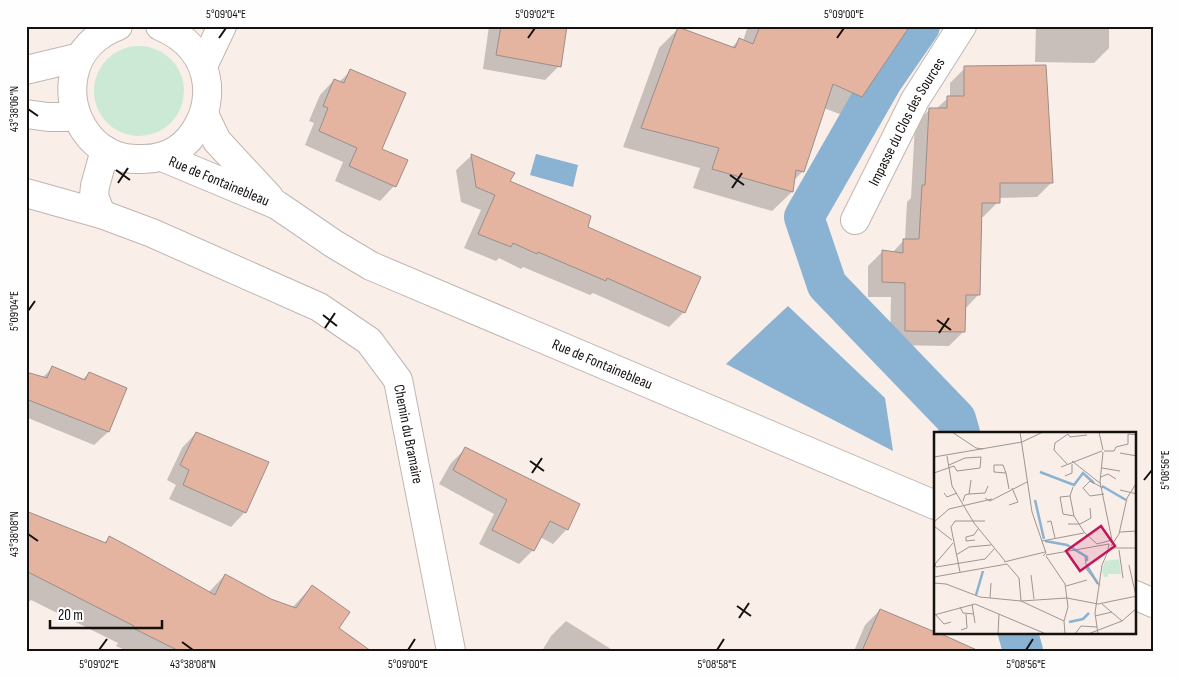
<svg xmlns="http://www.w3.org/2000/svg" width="1179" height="677" viewBox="0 0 1179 677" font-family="'Sofia Sans Condensed',sans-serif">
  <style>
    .green { fill: #cce9d6 }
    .water { fill: #8ab2d2 }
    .shadow { fill: #0003 }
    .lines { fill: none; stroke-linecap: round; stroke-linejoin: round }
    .canal { stroke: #8ab2d2; stroke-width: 40 }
    .building { fill: #e5b4a1; stroke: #9a8e8a }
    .minor-casing { stroke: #c1b5b0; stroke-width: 30 }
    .minor { stroke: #fff; stroke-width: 28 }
    .ticks { fill: none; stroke: #15110f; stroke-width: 2 }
    .labels { text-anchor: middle; stroke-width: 5; stroke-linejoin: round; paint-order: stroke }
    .street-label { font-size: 15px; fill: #15110f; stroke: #fefefe }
    .inset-river { fill: none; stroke: #8ab2d2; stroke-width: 2.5 }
    .inset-road { fill: none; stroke: #9e9692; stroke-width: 1 }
    .view { fill: #c2185b; fill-opacity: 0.15; stroke: #c2185b; stroke-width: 2.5 }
    .inset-edge { fill: none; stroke: #15110f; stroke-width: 2.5 }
    .neatline { fill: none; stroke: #15110f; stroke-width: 2 }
    .ticks-label { font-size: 12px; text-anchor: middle; fill: #15110f }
  </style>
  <rect width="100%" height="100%" fill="#faeee9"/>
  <circle class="green" cx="139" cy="91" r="45"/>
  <g class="water">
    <polygon points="536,154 578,165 573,187 530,175"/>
    <polygon points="788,306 885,398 893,451 726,364"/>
  </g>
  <g class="shadow">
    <polygon points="489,26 566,26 559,66 545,80 483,69"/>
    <polygon points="748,26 815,26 862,96 842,115 824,108 803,171 793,181 792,192 772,211 693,188 700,168 623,147 659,48 678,29 731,48 739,40 743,41"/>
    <polygon points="1036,26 1109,26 1109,48 1094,63 1035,62"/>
    <polygon points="965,68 1052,182 1037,197 998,198 998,202 983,217 980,217 979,294 965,309 964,331 949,346 890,345 891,297 868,297 868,266 883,251 892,253 904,240 905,240 907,202 911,198 915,124 930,109 936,109 948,98 950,98 950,83"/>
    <polygon points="351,71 394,186 380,201 335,181 343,162 305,145 314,123 309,121 320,95 334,80 339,82"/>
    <polygon points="471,156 513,174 509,182 586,228 684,312 669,327 593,293 590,295 523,267 521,269 499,258 496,261 464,248 481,210 461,202 456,170"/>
    <polygon points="53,367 82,380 89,373 108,432 94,445 28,418 26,420 26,373 42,378"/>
    <polygon points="196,433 245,512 231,527 169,499 176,485 167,480 182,448"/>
    <polygon points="465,449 567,529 553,544 540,537 533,550 519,564 479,544 494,514 439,484 451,463"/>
    <polygon points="26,512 103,544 109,538 208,593 225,575 270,600 292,608 312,586 338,628 360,651 127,651 116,646 118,643 31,600 26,604"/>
    <polygon points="880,610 935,651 854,651 865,625"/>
    <polygon points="566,621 614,651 542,651 551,636"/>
  </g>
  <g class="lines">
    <g class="canal">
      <polyline points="920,26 882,81 804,217 827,285 956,419 960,433"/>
      <polyline points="1018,633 1023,651"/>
    </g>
  </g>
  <g class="building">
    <polygon points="501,26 567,26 561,67 496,55"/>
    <polygon points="760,26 910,26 862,97 833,84 804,172 796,170 793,192 712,169 719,148 641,128 678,27 735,48 739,38 753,44"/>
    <polygon points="1046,65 1053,183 1000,183 1000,203 982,203 980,295 966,295 965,332 905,331 905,283 882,282 882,250 903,253 903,239 919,239 922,185 925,185 929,108 947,108 947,96 964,96 964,66"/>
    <polygon points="350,69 406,93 382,149 408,160 396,187 349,166 357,148 319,131 328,108 323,106 334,79 344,83"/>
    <polygon points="471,154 515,173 510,181 591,216 588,227 701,277 685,313 607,278 606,281 538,252 537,254 513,243 511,247 478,234 495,195 476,187"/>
    <polygon points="52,366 85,380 89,372 127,388 109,432 26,399 26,372 47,378"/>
    <polygon points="196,432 269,462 246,513 183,485 189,470 180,465"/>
    <polygon points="465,447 580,504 568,530 550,521 534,551 492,530 507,500 453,470"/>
    <polygon points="26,511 106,543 109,536 128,546 215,595 225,574 271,599 296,608 312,585 350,612 339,628 371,651 179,651 133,628 134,626 26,571"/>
    <polygon points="880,609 935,632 935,633 939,633 979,651 862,651"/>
  </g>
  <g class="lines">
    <defs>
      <g id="minor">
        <path d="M118,26c-21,8 -39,24 -44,48 -8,36 13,76 51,84 5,1 10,1 15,1 28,1 48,-12 60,-37 6,-12 8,-24 7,-37 -3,-29 -21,-48 -47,-59"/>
        <polyline points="203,66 222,26"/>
        <polyline points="26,70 80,57"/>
        <polyline points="26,114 48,117 76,117"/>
        <polyline points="204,114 217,141 269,197"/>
        <path id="s1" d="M162,157l115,48 57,39 37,22 564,239"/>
        <path id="s2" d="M26,193l75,21 51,19 167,74 50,34 29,39 53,271"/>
        <polyline points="101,214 94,196 95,186 105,150"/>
        <path id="s3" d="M855,220l60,-120 47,-74"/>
        <polyline points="1135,595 1153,603"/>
      </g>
    </defs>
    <use href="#minor" class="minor-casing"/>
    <use href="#minor" class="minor"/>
  </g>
  <path class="ticks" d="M219,38l7,-10M528,38l7,-10M837,38l7,-10M28,109l10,7M116,170l14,10M730,175l14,10M118,183l10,-15M732,188l10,-15M28,311l7,-10M323,315l14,11M937,320l14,10M325,328l10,-15M939,333l10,-15M530,461l14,10M532,473l10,-15M1144,480l8,-10M28,534l10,7M737,606l14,10M739,618l10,-15M182,642l11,8M99,650l8,-11M408,650l7,-11M717,650l7,-11M1026,650l7,-11"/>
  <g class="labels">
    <g class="street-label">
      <text dy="5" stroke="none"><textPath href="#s3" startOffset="111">Impasse du Clos des Sources</textPath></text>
      <text dy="5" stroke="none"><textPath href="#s1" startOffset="62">Rue de Fontainebleau</textPath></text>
      <text dy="5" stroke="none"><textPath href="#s1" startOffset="488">Rue de Fontainebleau</textPath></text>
      <text dy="5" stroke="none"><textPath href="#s2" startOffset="479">Chemin du Bramaire</textPath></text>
    </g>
  </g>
  <g transform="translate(934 432)">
    <rect width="202" height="202" fill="#faeee9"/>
    <path d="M185,127l2,15h-13v3h-4l-2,-7 3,-9z" fill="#cce9d6"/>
    <path class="inset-river" d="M106,40l34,13 9,-12 11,10M168,54l24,14M101,68l9,39M111,109l22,4 20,12v4M153,134l11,18M42,163l7,-24M135,190l14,-3 6,-6"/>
    <path class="inset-road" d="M18,0l24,16 7,1M86,0l12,80 14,41 -3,3M165,0l4,18M170,19h10l2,-4 12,-3v-10l9,1M186,21l17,3M13,24l5,30 22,37 31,38M0,25l88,-15 21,-10M138,29l29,23M133,32l-13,-14 1,-7 13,-9 2,3 17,-2M127,35l41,-16M168,36l18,3M0,41l20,-7 3,5 23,-3 1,-11 -16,1 -16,7M72,41l-12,-1v-7h9l3,8 3,16M131,44l7,-3v-9M167,45l7,-3 8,5M139,55l-3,9 4,20 10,16 13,12 15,-4 -12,-58 3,-30M169,56l-13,-7 -7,7 7,8 14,-2M186,58l17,4M10,61l3,4 10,-4M35,62l16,-1 3,-7M136,64l-10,1 3,17 11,2M51,66l5,3 37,-19M29,69l2,-6 4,-1 2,-14M75,73l9,-3 -6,-14M0,90l15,-13 43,-10M113,90l4,-1 4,17M134,92h12l11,-6 -1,-10M0,94l18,14M186,100l17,-1M41,108l-9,1v-4l8,-2 4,-6M108,109l42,-8M19,111l-18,21 1,3 49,-8 10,-11M177,114l8,-12 8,-36 10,-16M176,116h27M185,118l4,28M22,123l13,-8 22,-2M112,123l63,-11 -1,5M112,124l19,28 3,23 -4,14 1,13M151,125l2,13 13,16M70,130l41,-10M73,132l12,14 2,23M195,133l7,31M26,140l-9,-45 4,-6h30M97,143l3,24M0,145l73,-13M0,151l12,1 34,13 41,4 43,20M132,154l21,-6M56,166l1,-15M87,169l46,-3 31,6 39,-8M38,172l3,19M168,172l20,17M26,175l3,6 11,1M1,182l9,10 7,-2M0,183l41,-11 71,30M161,184l17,-4M27,198l6,-2 -1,-14M64,202l1,-20M141,202l6,-8 16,1M154,202l34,-13 15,-13M164,202l-3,-21 7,-48 7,-16"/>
    <path class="view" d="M167,94l14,20 -35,25 -14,-20z"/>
    <rect width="202" height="202" class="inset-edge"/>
  </g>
  <rect width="1179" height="677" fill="none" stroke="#fefefe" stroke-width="55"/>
  <path d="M50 620v8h112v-8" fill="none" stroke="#15110f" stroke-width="2.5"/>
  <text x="58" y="620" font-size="15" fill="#15110f" stroke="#fefefe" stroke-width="4" paint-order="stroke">20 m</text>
  <rect x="28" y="28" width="1124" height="622" class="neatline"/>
  <g class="ticks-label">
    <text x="226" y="18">5°09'04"E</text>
    <text x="535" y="18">5°09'02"E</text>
    <text x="844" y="18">5°09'00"E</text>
    <text transform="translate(14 109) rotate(-90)" y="4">43°38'06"N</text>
    <text transform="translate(14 311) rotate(-90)" y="4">5°09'04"E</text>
    <text transform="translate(1165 470) rotate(-90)" y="4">5°08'56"E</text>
    <text transform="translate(14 534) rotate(-90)" y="4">43°38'08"N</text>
    <text x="99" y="668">5°09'02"E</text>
    <text x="193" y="668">43°38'08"N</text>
    <text x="408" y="668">5°09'00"E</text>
    <text x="717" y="668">5°08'58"E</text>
    <text x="1026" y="668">5°08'56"E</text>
  </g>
</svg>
